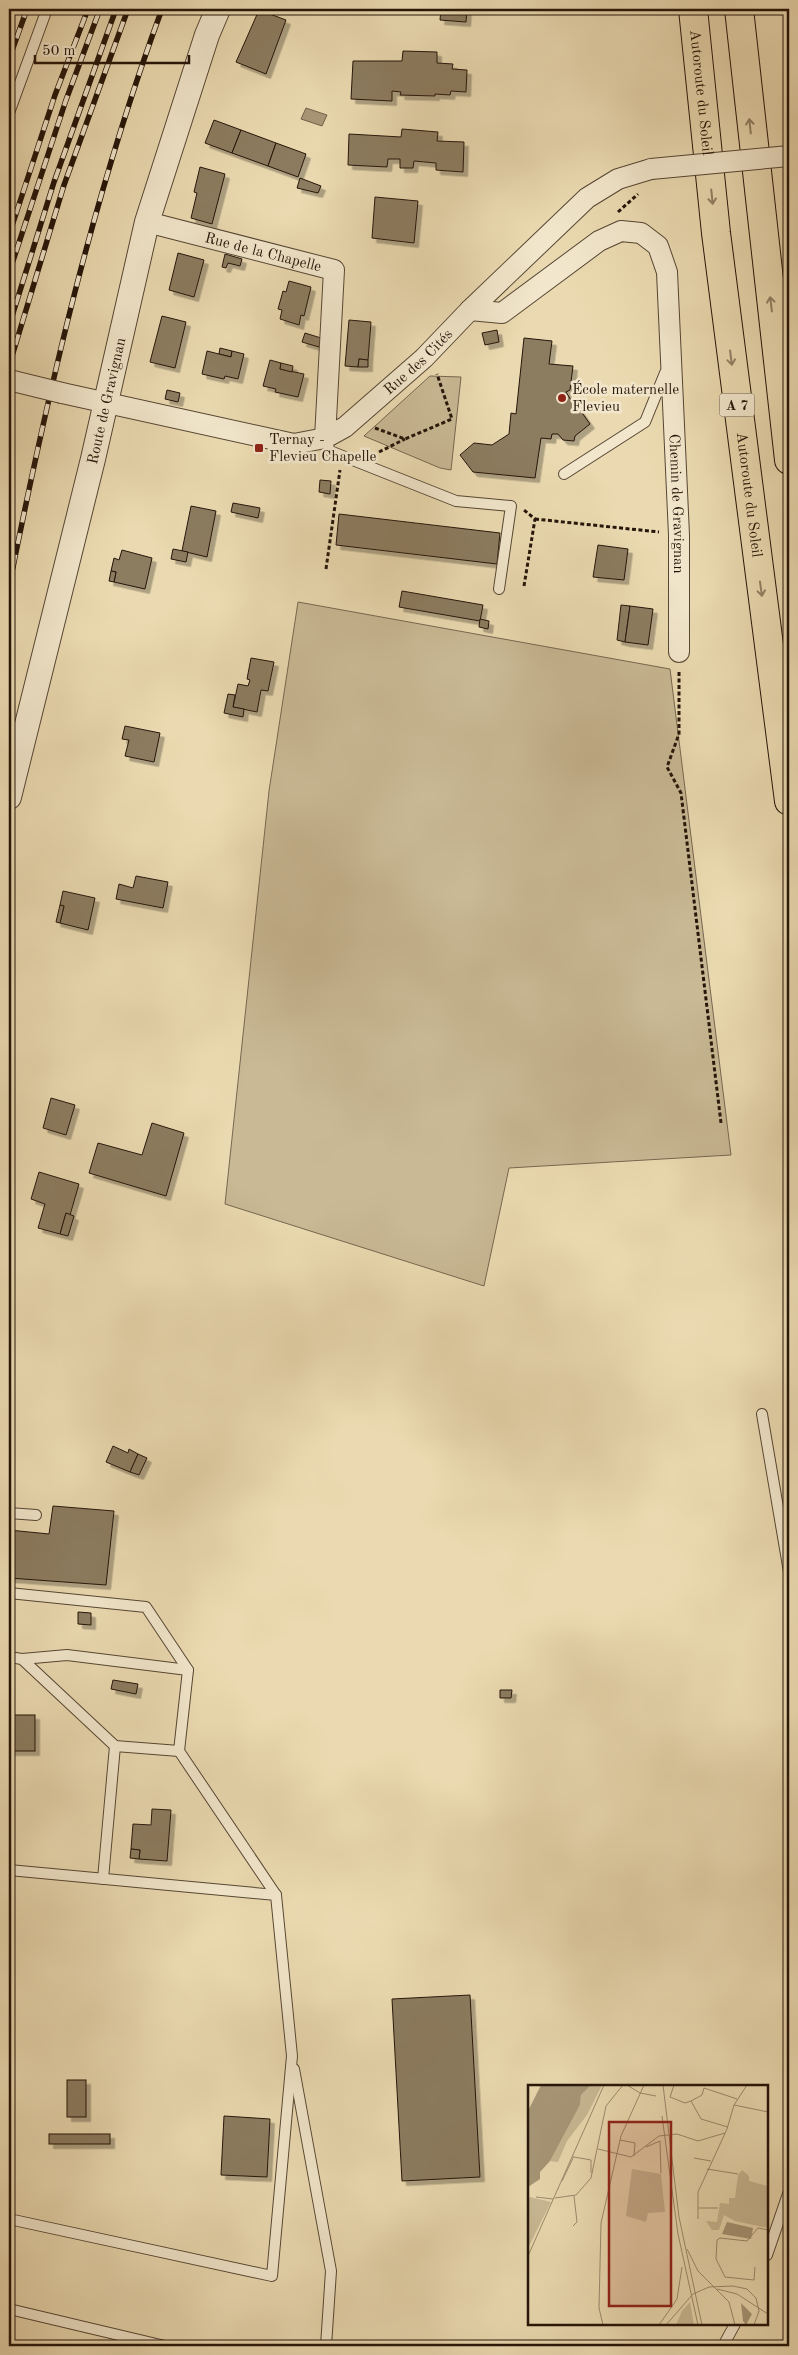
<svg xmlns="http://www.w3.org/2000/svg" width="798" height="2355" viewBox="0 0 798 2355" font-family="'Old Standard TT',serif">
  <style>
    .green { fill: #c9b995; stroke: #776750 }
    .water { fill: #a89778; stroke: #74634c }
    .building { fill: #8c7b61; stroke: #25150a; filter: url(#shadow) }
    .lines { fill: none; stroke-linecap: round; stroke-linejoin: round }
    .service-casing { stroke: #564634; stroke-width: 12 }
    .minor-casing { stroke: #564634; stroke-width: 22 }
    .tertiary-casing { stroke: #564634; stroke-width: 26 }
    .motorway-casing { stroke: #25150a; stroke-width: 30 }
    .path { stroke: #25150a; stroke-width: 3; stroke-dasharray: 4 2.5; stroke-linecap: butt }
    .service { stroke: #f2e7cc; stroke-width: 10 }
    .minor { stroke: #f2e7cc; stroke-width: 20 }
    .tertiary { stroke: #f2e7cc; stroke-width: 24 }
    .motorway { stroke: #ebdab1; stroke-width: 28 }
    .rail-casing { stroke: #25150a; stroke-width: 5.5 }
    .rail { stroke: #f2e7cc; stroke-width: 4; stroke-dasharray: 11; stroke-linecap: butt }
    .minor-bridge-casing { stroke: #564634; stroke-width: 22; stroke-linecap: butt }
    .minor-bridge { stroke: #f2e7cc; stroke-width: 20 }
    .oneway { stroke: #928166 }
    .poi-dot { fill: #8f2418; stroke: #f2e7cc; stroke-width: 2 }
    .labels { text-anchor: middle; stroke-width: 5; stroke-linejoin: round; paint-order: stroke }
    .shield { fill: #f2e7cc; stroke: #625444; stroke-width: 1 }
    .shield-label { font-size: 14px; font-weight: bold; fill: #25150a }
    .street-label { font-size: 15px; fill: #25150a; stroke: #f2e7cc }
    .poi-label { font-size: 15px; fill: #25150a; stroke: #f2e7cc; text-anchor: start }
    .inset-road { fill: none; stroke: #9c8b6e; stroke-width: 1 }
    .view { fill: #8f2418; fill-opacity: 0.15; stroke: #8f2418; stroke-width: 2.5 }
    .inset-edge { fill: none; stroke: #25150a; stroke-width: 2.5 }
  </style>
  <defs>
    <filter id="shadow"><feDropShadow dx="4.5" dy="4.5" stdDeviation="0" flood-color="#0004"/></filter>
  </defs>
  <rect width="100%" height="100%" fill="#ebdab1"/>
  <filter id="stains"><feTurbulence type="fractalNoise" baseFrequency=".004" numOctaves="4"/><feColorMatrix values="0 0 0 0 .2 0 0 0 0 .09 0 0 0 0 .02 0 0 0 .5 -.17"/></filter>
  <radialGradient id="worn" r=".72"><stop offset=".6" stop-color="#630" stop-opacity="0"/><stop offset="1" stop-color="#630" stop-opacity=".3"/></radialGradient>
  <g class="green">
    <polygon points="430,376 461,377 451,470 440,468 364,436"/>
    <polygon points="298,602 670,669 731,1155 509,1168 484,1286 225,1204 269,791"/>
  </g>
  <polygon class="water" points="306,108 327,115 322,126 301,119"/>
  <g class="building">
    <polygon points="441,9 467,9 466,22 440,20"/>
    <polygon points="259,10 286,20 266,74 236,62"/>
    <polygon points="403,51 437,52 437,63 453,64 452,69 467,70 466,92 451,91 450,95 435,94 435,96 400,95 401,92 392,91 392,101 351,99 353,61 402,61"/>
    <polygon points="214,120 241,130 232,153 205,143"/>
    <polygon points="402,129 438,132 437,141 464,142 463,172 436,170 436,163 414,161 413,168 400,168 400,159 388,159 387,167 348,165 349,134 401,137"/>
    <polygon points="241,130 276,143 268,166 232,153"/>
    <polygon points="276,143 306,154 298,177 268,166"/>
    <polygon points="200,167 225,174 212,224 191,218 197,193 194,192"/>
    <polygon points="300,178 321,186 318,193 297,188"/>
    <polygon points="375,197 418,201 414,243 372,238"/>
    <polygon points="178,253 204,260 194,297 169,290"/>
    <polygon points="225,254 242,259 240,266 228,263 226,268 222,267"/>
    <polygon points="289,281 311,287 304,316 301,315 299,325 280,319 282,310 278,309 283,291 286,292"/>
    <polygon points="162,316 186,322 175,368 150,362"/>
    <polygon points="349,320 371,322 368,360 359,359 358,367 345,366"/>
    <polygon points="497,330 499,342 485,345 482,333"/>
    <polygon points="305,333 321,338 319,347 302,342"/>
    <polygon points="524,338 552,341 549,364 573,366 570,390 566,392 571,400 579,401 578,407 590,424 575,436 574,441 563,440 558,434 552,434 551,439 541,438 535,478 473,472 460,455 474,443 492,445 509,434 511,413 516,414"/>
    <polygon points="220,348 232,351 231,357 219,354"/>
    <polygon points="207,351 231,357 232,351 244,354 238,379 225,376 224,379 202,374"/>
    <polygon points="359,359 368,360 368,367 358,367"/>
    <polygon points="270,360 281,363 280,369 304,374 298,397 275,392 276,389 263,386"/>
    <polygon points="281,363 293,366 292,372 280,369"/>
    <polygon points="167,390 180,393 178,402 165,399"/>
    <polygon points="320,480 331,481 330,494 319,492"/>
    <polygon points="233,503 260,508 258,518 231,512"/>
    <polygon points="191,506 216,511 207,557 182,551"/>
    <polygon points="339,514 500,533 497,564 336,545"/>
    <polygon points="598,545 628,549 624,580 593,577"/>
    <polygon points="173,549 188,552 186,562 171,559"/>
    <polygon points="122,550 152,558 145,589 114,582 116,572 111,571 114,558 119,560"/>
    <polygon points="111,571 116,572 114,582 109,581"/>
    <polygon points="402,591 483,605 480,621 399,607"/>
    <polygon points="621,605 630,606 625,642 617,640"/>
    <polygon points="630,606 653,609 648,645 625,642"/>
    <polygon points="480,619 489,621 488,629 479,627"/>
    <polygon points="251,658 274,662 268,691 261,690 257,712 233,707 238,684 248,686 250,680 247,679"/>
    <polygon points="228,694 235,695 233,707 244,709 243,717 224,713"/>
    <polygon points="125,726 160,733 154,762 125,756 129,740 122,739"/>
    <polygon points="136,876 168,882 163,908 116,899 119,884 133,888"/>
    <polygon points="63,891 95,898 88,930 60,923 64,906 60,905"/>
    <polygon points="60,905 64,906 60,923 56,922"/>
    <polygon points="51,1098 75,1105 66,1135 43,1128"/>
    <polygon points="152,1123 184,1133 166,1196 89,1173 98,1143 142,1155"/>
    <polygon points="39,1172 79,1184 70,1215 66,1213 60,1234 38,1228 45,1204 31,1199"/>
    <polygon points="66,1213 74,1216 68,1236 60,1234"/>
    <polygon points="113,1446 128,1453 129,1449 138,1454 130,1472 106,1462"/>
    <polygon points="138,1454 147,1458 139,1475 130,1472"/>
    <polygon points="53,1506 114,1511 106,1585 9,1578 9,1530 49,1534"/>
    <polygon points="78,1612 91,1613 91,1625 78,1624"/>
    <polygon points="113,1680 138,1684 136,1694 111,1689"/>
    <polygon points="500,1690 512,1690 511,1698 500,1698"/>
    <rect x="9" y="1715" width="26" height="36"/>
    <polygon points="152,1809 171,1810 167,1861 139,1859 140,1850 131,1849 133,1824 151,1825"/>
    <polygon points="131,1849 140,1850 139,1859 130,1858"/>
    <polygon points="470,1995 480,2177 402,2181 392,1999"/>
    <rect x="67" y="2080" width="19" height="37"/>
    <polygon points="224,2116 270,2119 267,2177 221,2175"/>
    <rect x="49" y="2134" width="61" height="10"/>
  </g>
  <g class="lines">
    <defs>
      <g id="service">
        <polyline points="9,113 47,9"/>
        <polyline points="325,438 330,451 456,501 511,506 499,589"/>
        <polyline points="564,474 645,422 665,373 668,369"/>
        <polyline points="762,1414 789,1572"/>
        <polyline points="9,1513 36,1515"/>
        <polyline points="9,1593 146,1607 188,1670 179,1751 115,1746 103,1879"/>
        <polyline points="9,1657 22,1659 115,1746"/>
        <polyline points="22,1659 67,1655 188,1670"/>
        <polyline points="179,1751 276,1895"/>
        <polyline points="9,1870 276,1895 292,2056 272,2276 9,2219"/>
        <polyline points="294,2069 331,2271 326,2346"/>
        <polyline points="767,2255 789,2191"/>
        <polyline points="9,2309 165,2346"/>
        <polyline points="723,2346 735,2324"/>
      </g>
      <g id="minor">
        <path id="s1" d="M147,222l187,48 -9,168"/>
        <path id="s2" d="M470,310l32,3 97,-72 22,-10 20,2 17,13 9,26 12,263v117"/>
        <path id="s3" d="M62,393l232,51 31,-6 20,-11 79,-69 46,-48 117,-112 31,-19 33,-10"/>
      </g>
      <g id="tertiary">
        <path id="s4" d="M9,797l84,-338 54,-237 60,-187 11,-26"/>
      </g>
      <g id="motorway">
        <path id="s5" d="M693,9l23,224 73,568"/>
        <polyline points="739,9 789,460"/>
      </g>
    </defs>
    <use href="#service" class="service-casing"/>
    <use href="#minor" class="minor-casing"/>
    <use href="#tertiary" class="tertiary-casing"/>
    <use href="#motorway" class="motorway-casing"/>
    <g class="path">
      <polyline points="618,212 638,194"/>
      <polyline points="375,428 405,439 452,419 437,374"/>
      <polyline points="379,452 405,439"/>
      <polyline points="535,519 659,532"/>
      <polyline points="326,569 340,470"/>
      <polyline points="524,586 535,519 524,510"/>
      <polyline points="679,672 679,734 667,767 681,793 721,1123"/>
    </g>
    <use href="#service" class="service"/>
    <use href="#minor" class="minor"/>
    <use href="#tertiary" class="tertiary"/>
    <use href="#motorway" class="motorway"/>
    <defs>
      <g id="rail">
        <polyline points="9,59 27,9"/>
        <polyline points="9,235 55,95 88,9"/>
        <polyline points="9,273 66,100 100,9"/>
        <polyline points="9,326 54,182 116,9"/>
        <polyline points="9,366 64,185 128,9"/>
        <path d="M9,587c39,-196 84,-391 153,-578"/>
      </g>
    </defs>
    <use href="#rail" class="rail-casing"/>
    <use href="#rail" class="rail"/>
    <defs>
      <g id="minor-bridge">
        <polyline points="651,169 789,156"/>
        <polyline points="9,380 62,393"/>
      </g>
    </defs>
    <use href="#minor-bridge" class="minor-bridge-casing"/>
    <use href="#minor-bridge" class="minor-bridge"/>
  </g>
  <defs><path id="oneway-shaft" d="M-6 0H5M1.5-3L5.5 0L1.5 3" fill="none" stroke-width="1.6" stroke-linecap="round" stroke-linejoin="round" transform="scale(1.25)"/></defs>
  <g class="oneway">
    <use href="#oneway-shaft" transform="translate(750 126) rotate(-96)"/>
    <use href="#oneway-shaft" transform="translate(712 197) rotate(84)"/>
    <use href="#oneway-shaft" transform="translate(771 304) rotate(-97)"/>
    <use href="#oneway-shaft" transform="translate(731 358) rotate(83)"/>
    <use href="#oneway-shaft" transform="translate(761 589) rotate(82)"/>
  </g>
  <g class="poi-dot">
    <circle cx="562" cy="398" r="5"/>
    <rect x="254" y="443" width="10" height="10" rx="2.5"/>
  </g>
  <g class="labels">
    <rect class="shield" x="719.5" y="393.5" width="35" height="23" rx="4"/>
    <g class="shield-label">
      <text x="737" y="410">A 7</text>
    </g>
    <g class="street-label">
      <text dy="5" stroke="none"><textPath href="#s5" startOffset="84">Autoroute du Soleil</textPath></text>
      <text dy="5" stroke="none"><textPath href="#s1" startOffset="120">Rue de la Chapelle</textPath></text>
      <text dy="5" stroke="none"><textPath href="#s3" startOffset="390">Rue des Cités</textPath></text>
      <text dy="5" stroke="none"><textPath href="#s4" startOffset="408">Route de Gravignan</textPath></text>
      <text dy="5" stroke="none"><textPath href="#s5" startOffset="489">Autoroute du Soleil</textPath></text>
      <text dy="5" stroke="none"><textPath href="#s2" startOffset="478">Chemin de Gravignan</textPath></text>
    </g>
    <g class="poi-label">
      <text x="572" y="394">École maternelle<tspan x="572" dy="17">Flevieu</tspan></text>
      <text x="269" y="444">Ternay -<tspan x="269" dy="17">Flevieu Chapelle</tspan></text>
    </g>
  </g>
  <g transform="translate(528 2085)">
    <rect width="240" height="240" fill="#ebdab1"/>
    <path d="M63,0h11l-15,30 -20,26 -9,21 -8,-1 30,-56 1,-10zM104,84l29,5 4,38 -17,1 -2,9 -20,-6zM214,85l7,6v5l19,5v42l-33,-7 -11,-6 -5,15h-7l-6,-9 11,1 3,-19 9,1v-6h6l3,-23zM2,112l21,5 -23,46v-49zM162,217l4,23h-18l6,-14z" fill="#c9b995"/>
    <path d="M13,0h50l-10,10 -1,10 -30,56 -10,11v7l-12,8v-76zM199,137l26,6 -2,11 -29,-5zM213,218l11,11 -6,11 -3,-4z" fill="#a89778"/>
    <path class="inset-road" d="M99,0l13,8 16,3M135,0l16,132 23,108M146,0l-4,12 15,6 6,-2 10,18 27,8M163,16l11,-6 2,-7 33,11M206,20l34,7M134,31l16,118 20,91M92,55l15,3 -1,13M118,62l14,-6 1,32M70,64l33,8 28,-21 18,-2 21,7 27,-8M46,72l17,3v13M166,73l17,3M179,84l31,5M34,96l12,-25M8,112l17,2M27,113l21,-3 15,-17 15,-72 17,-21M170,123h20M170,134v-27l29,-63 7,-24 13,-20M45,141l4,-4 -3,-26M159,164l11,22 31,31 6,23M0,171l76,-171M227,182l-1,13 -29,-3 -9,-18 1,-19 3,-2 27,3 11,-13 10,2M189,204l20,5 31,20M75,240l-4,-17 2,-85 20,-87 23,-51M131,240l18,-26 5,-32M138,240l27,-31 16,-7 24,-1 14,3 9,9 3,13 -5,14"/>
    <path class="view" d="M81,37h62v184h-62z"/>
    <rect width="240" height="240" class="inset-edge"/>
  </g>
  <rect width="798" height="2355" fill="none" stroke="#ebdab1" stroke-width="30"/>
  <rect x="10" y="10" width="778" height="2335" fill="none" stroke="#25150a" stroke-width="2.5"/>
  <rect x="15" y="15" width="768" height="2325" fill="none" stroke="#25150a"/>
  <path d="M35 55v8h154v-8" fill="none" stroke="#25150a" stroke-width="2.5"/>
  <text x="42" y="55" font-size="15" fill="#25150a" stroke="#f2e7cc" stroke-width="4" paint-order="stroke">50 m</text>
  <rect width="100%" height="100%" filter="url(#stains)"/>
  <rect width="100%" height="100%" fill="url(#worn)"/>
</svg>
